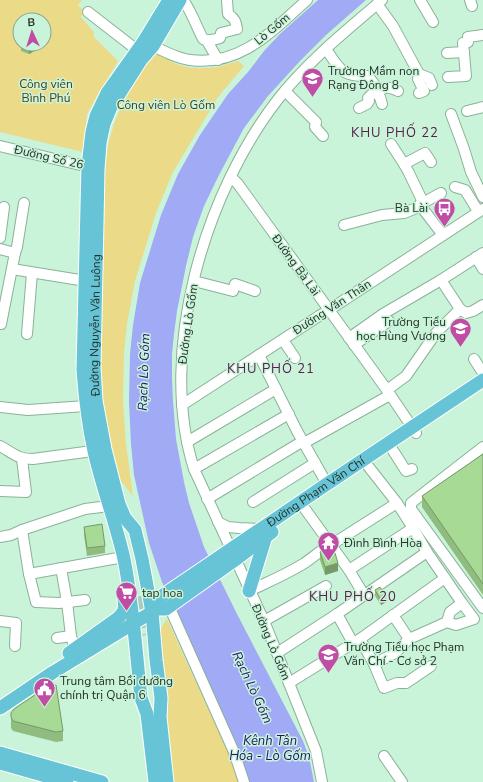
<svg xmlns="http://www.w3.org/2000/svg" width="483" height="782" viewBox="0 0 483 782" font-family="'Nunito Sans',sans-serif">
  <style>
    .green { fill: #ebda87; fill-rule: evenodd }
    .water { fill: #a1aaf5 }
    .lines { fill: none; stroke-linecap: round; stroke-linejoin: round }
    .major-tunnel { stroke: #a8cdb7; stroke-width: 13; stroke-dasharray: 13 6; stroke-linecap: butt }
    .minor-casing { stroke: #8ab299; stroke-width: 12 }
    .major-casing { stroke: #fff; stroke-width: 15 }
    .minor { stroke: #fff; stroke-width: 10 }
    .major { stroke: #66c4d6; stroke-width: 13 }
    .wall { fill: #90bc80 }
    .shaded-wall { fill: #759968 }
    .building { fill: #a7db95; stroke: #759968 }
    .labels { text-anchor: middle; stroke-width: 3; stroke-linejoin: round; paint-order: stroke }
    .street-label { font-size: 12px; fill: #223229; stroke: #caf4da }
    .poi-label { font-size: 12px; fill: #223229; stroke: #caf4da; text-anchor: start }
    .park-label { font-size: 12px; fill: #453d19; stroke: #caf4da }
    .neighbourhood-label { font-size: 13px; letter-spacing: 1px; fill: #58204b; stroke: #caf4da }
    .water-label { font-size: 13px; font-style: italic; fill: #1f166a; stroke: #caf4da }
  </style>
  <rect width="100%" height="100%" fill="#caf4da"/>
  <g class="green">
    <path d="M0,0h82l-4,5 6,6 -3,6 13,15v5l24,24 -31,53 -3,34 -1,4 -83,-20zM20,20h24v24h-24z"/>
    <polygon points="152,51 176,64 192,68 207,68 218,67 238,61 244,66 218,97 173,172 156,213 135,281 127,324 124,353 123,401 126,444 133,496 114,472 105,428 100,385 104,179 108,144 115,121 127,93"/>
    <polygon points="167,619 239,776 240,782 174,782 159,640 159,631"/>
  </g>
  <polygon class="water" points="318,0 366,0 326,35 300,61 268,96 244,128 219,175 204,206 193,237 186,266 177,311 174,334 172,354 172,378 173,401 176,439 184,482 189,503 204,547 237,614 303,741 309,757 314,782 248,782 162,582 149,543 134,475 131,444 129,401 130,354 133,325 140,283 161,215 178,174 200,135 228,94 248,72 264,51 280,34"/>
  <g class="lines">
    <polyline class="major-tunnel" points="142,596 147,635"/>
    <defs>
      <g id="minor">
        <path d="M183,0c9,12 13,26 20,39 6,2 11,1 17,-1l1,-5 16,-4c-1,-8 -3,-11 -9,-15l-1,-14"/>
        <polyline points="420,0 433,22"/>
        <polyline points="470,0 472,6"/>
        <polyline points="377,4 393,26 419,74"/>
        <polyline points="88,12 137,50"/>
        <polyline points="207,41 218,60"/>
        <path d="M147,43c14,7 29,15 43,17 51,7 83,-30 117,-60"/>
        <path d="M326,49c14,20 15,28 42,27 8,9 11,17 14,28"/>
        <polyline points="447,53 464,52"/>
        <polyline points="419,74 418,79 424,91 419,93"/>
        <polyline points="419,74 429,78 432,85"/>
        <polyline points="448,77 466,76 463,43 468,42 468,37 483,35"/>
        <polyline points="285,91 316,122 315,127 323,136"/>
        <path d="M359,108l8,-4 2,-3 -1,-3c3,-4 12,-9 17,-10 4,-1 9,1 13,3"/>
        <polyline points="467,111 483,107"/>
        <polyline points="451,114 464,149 471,172 483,197"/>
        <polyline points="391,144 404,164 408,171 421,198 423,209 443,235"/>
        <polyline points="0,146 93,168"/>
        <polyline points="404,164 425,153 431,162"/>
        <polyline points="231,177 238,184 387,390 416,433"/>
        <polyline points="455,187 465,190 478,211"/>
        <polyline points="344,225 382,215 404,213 414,209 421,204 441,193"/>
        <polyline points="0,238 4,207"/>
        <polyline points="0,249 15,253 1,324 0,324"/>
        <polyline points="15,253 17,247 24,203"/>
        <polyline points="476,257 483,269"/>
        <polyline points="12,269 92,282"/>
        <polyline points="441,280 460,309 466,313 473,311 483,305"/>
        <polyline points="194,281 233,291 235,284 255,291"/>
        <polyline points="27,334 32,273"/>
        <polyline points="349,338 383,314 441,280 483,253"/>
        <polyline points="283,340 295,358"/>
        <polyline points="354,345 389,321"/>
        <polyline points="259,355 297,431 327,484"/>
        <polyline points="474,359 483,373"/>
        <polyline points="387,390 406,376 436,333 460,309"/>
        <polyline points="182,405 319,316 329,310 483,209"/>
        <polyline points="0,407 28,410 86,406"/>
        <polyline points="187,442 276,389"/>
        <polyline points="304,443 390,395"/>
        <path d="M0,446c13,7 17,13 33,13l67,-9"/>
        <polyline points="483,447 411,503 411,509 483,608"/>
        <polyline points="392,449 406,471 412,469"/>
        <polyline points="368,466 397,503 413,528 427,552 462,603 474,619 456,625 447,622"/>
        <polyline points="194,469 289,414"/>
        <polyline points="0,491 26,492 22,459"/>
        <polyline points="207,499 303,441"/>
        <polyline points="253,502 315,463"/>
        <polyline points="305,509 349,570 364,595"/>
        <polyline points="218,522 228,527 239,528 262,529"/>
        <polyline points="22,530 29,574"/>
        <polyline points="0,537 11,535 22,530 85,509 109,506"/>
        <polyline points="61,568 67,602 71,636 75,649"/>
        <polyline points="349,570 413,528"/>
        <path d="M249,591c19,-9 36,-16 54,-27 10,-6 17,-14 28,-19l66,-42"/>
        <polyline points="85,600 59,603 36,602 29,574 118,558"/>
        <polyline points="172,613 234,752 244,782"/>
        <polyline points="337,614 353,643"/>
        <polyline points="393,615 409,639"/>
        <polyline points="0,621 16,623 15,646"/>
        <polyline points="264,621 326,586"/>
        <polyline points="57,638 71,636"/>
        <polyline points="360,639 374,664 395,653 409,639 447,622 450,612 462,603"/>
        <polyline points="277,653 337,614 427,552"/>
        <polyline points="374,664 384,688 397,683 406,683 431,666"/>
        <polyline points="289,683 360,639 445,578"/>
        <polyline points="384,756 402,782"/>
        <path d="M322,782l-6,-31 -39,-98 -13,-32 -70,-152c-37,-117 11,-277 85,-371 29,-37 67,-67 103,-98"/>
      </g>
      <g id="major">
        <polyline points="249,591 266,536"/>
        <polyline points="155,609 166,609 235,560 272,532"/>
        <path d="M69,653l49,-35c7,-6 7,-10 6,-19"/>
        <path id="s1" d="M0,708l52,-35 100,-61 3,-3 4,-11 168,-114 156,-104"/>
        <polyline points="0,753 102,782"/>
        <polyline points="0,763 67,782"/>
        <path d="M155,782l-8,-68 -6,-16c-5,-46 -8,-94 -17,-139 -8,-36 -22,-72 -30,-108 -6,-27 -9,-54 -11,-81l5,-204 4,-34 4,-16 11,-23 37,-52 25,-41"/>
        <path id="s2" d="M167,782l-7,-65 1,-19 -5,-38 -4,-48 -10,-53 -7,-29 -10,-12 -6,-14 -14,-55 -9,-48 -2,-35 3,-144 1,-53 2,-26 4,-19 7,-17 30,-47 12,-14 27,-46"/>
      </g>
    </defs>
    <use href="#minor" class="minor-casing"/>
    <use href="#major" class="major-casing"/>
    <use href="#minor" class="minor"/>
    <use href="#major" class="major"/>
  </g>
  <g class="wall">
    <polygon points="21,44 36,50 29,54 21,51"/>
    <polygon points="483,454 483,595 422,507 422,496"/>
    <polygon points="84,527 105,546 105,553 87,556 84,535"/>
    <polygon points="320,552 338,571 325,575 320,560"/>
    <polygon points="375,590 386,602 381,605 375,596"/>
    <polygon points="11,713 63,731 63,741 56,742 13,731 11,728"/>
  </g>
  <g class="shaded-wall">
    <polygon points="36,45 36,50 29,54 29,49"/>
    <polygon points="338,563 338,571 325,575 325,567"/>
    <polygon points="386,596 386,602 381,605 381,600"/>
  </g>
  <g class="building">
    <polygon points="21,44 35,44 36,45 29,49 21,46"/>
    <polygon points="483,454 483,584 422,496"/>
    <polygon points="102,524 105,546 87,548 84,527"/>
    <polygon points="329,546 335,553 338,563 325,567 320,552"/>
    <polygon points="380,587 386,596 381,600 375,590"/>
    <polygon points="56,685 63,731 56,732 13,721 11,717 11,713 14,709 48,686"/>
  </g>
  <defs>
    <symbol id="school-pin" viewBox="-11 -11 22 30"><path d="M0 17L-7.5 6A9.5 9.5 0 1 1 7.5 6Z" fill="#c04ca5" stroke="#caf4da"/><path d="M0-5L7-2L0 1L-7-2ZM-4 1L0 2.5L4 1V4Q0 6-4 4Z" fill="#fff"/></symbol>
    <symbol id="bus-pin" viewBox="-11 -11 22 30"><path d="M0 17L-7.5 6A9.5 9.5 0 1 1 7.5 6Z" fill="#c04ca5" stroke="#caf4da"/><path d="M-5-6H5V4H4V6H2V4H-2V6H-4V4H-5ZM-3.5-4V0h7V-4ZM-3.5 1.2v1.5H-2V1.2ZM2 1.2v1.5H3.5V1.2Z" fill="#fff"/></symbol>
    <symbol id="temple-pin" viewBox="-11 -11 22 30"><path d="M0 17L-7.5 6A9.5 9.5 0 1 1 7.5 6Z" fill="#c04ca5" stroke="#caf4da"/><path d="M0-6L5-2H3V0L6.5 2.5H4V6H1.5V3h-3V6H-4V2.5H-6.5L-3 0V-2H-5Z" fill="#fff"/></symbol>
    <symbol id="supermarket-pin" viewBox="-11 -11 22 30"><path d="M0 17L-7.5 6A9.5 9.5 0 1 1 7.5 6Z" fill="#c04ca5" stroke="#caf4da"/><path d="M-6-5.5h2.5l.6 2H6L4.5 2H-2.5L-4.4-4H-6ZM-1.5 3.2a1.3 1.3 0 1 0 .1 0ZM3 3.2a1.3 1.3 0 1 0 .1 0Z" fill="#fff"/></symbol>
    <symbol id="civic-pin" viewBox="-11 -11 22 30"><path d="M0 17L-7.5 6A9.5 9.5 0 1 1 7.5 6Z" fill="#c04ca5" stroke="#caf4da"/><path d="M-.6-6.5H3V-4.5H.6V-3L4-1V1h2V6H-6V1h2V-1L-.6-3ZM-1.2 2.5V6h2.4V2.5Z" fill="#fff"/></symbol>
  </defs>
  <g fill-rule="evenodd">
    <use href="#school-pin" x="300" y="66" width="25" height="34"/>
    <use href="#bus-pin" x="432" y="196" width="25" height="34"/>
    <use href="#school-pin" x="448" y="316" width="25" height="34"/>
    <use href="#temple-pin" x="316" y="530" width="25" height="34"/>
    <use href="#supermarket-pin" x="114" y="580" width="25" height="34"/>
    <use href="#school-pin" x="316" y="642" width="25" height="34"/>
    <use href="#civic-pin" x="32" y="676" width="25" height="34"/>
  </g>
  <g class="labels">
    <g class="street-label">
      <text transform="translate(272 29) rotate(-40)" y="4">Lò Gốm</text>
      <text transform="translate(49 157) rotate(13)" y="4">Đường Số 26</text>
      <text transform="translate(296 265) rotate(54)" y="4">Đường Bà Lài</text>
      <text transform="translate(332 307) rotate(-33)" y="4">Đường Văn Thân</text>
      <text transform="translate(188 324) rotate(-82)" y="4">Đường Lò Gốm</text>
      <text dy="4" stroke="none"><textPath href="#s2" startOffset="467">Đường Nguyễn Văn Luông</textPath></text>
      <text dy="4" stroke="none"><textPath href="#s1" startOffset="385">Đường Phạm Văn Chí</textPath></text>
      <text transform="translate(271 642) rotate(67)" y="4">Đường Lò Gốm</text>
    </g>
    <g class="poi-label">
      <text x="328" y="75">Trường Mầm non<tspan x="328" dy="14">Rạng Đông 8</tspan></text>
      <text x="428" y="212" text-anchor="end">Bà Lài</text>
      <text x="446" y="326" text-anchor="end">Trường Tiểu<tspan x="446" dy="14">học Hùng Vương</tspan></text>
      <text x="344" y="547">Đình Bình Hòa</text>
      <text x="142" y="597">tap hoa</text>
      <text x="344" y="651">Trường Tiểu học Phạm<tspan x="344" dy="14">Văn Chí - Cơ sở 2</tspan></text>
      <text x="60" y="685">Trung tâm Bồi dưỡng<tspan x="60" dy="14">chính trị Quận 6</tspan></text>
    </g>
    <g class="park-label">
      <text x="46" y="88">Công viên<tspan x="46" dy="14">Bình Phú</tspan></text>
      <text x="166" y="109">Công viên Lò Gốm</text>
    </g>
    <g class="neighbourhood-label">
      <text x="395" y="137">KHU PHỐ 22</text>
      <text x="271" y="373">KHU PHỐ 21</text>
      <text x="353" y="601">KHU PHỐ 20</text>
    </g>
    <g class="water-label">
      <text transform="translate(143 372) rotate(-88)" y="5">Rạch Lò Gốm</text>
      <text transform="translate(253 687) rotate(65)" y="5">Rạch Lò Gốm</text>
      <text x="270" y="745">Kênh Tân<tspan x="270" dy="15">Hóa - Lò Gốm</tspan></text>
    </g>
  </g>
  <g transform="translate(32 32) rotate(356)"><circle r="19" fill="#caf4da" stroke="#87a693"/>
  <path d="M0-3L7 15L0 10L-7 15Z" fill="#c04ca5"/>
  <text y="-6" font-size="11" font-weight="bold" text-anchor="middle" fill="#223229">B</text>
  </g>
</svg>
